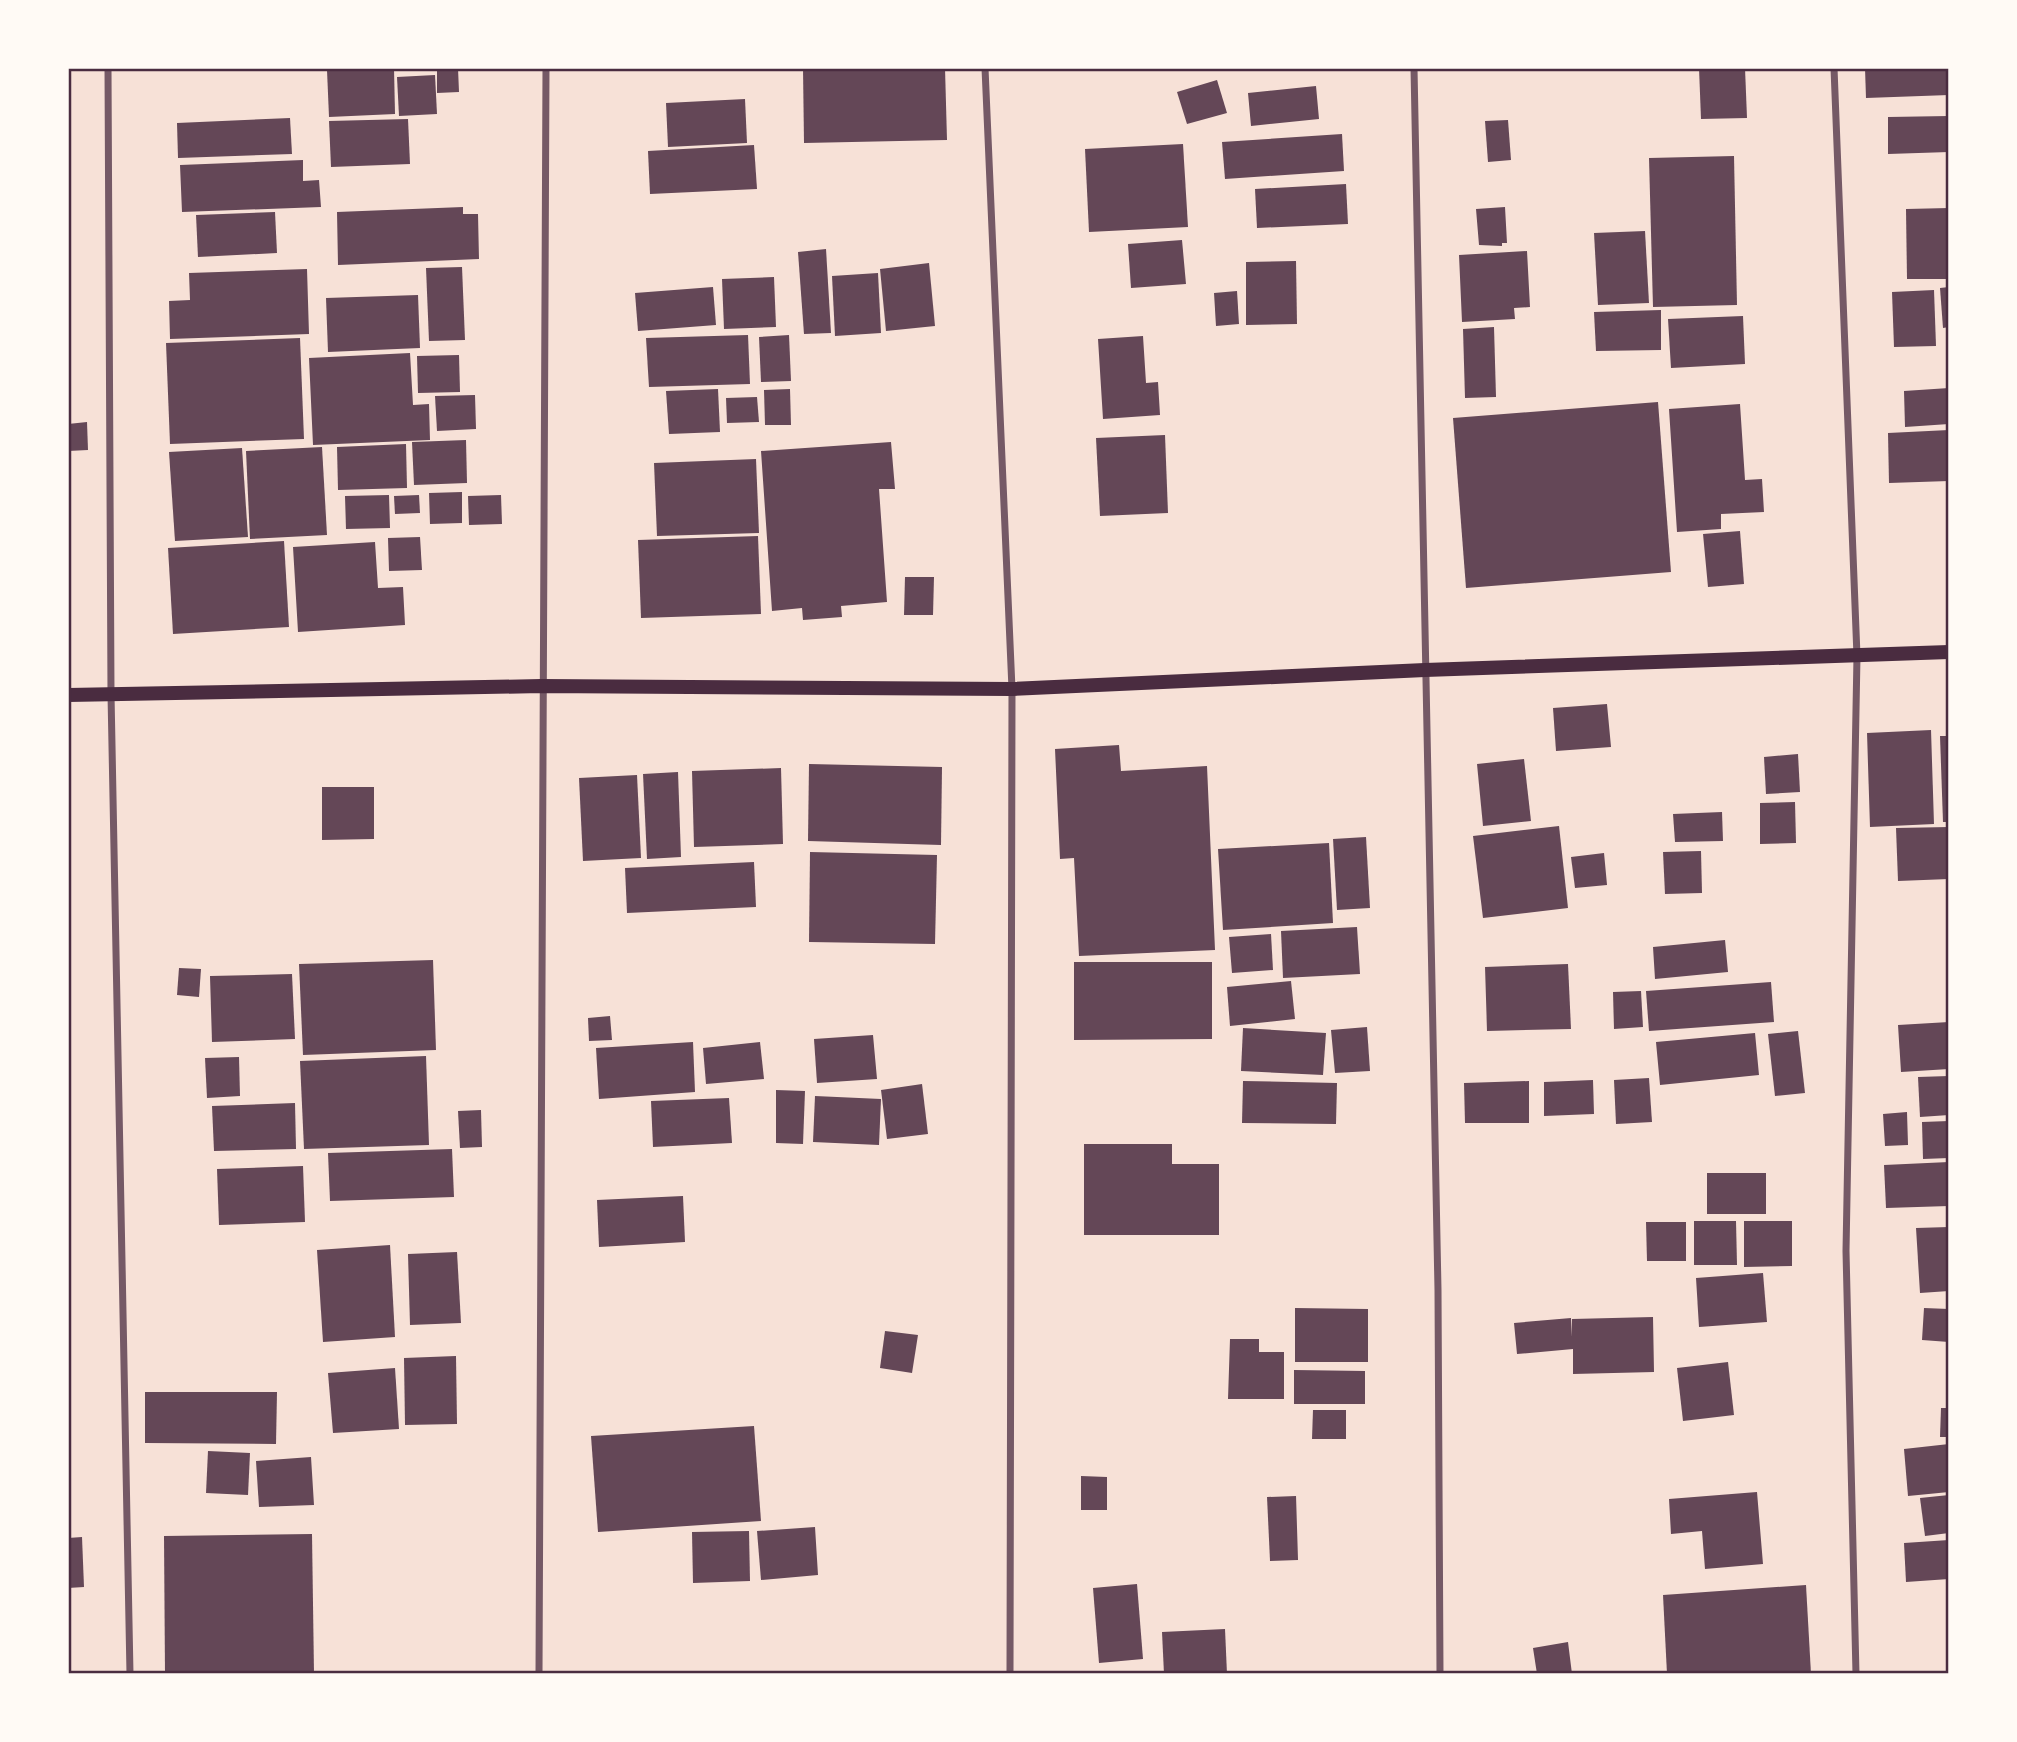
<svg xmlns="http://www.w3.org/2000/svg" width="2017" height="1742" viewBox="0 0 2017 1742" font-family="'DejaVu Sans',sans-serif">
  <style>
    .building { fill: #644757 }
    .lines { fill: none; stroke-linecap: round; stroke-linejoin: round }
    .minor { stroke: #755966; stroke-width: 7 }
    .secondary { stroke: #4a2c40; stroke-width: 14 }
    .neatline { fill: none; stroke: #4a2c40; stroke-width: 2.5 }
  </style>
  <rect width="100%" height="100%" fill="#f7e1d7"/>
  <g class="building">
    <polygon points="394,68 395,114 329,117 327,70"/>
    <polygon points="418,68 458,68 459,92 437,93 437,71 418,71"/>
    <polygon points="803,68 945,68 947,140 804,143"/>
    <polygon points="1699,68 1745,68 1747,118 1701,119"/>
    <polygon points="1865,68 1949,68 1949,95 1866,98"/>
    <polygon points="435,75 437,114 399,116 397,77"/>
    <polygon points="1217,80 1227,113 1187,124 1177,92"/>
    <polygon points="1316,86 1319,119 1251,126 1248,93"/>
    <polygon points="745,99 747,143 668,147 666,103"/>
    <polygon points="1949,116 1949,152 1888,154 1888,117"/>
    <polygon points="290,118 292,154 178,158 177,123"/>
    <polygon points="408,119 410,164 331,167 329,121"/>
    <polygon points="1508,120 1511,160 1488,162 1485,121"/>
    <polygon points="1342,134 1344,171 1225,179 1222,142"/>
    <polygon points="1183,144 1188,227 1089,232 1085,149"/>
    <polygon points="754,145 757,189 650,194 648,151"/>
    <polygon points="1734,156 1737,305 1653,307 1649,158"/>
    <polygon points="303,160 303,181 319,180 321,207 182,212 180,165"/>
    <polygon points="1346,184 1348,224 1257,228 1255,189"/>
    <polygon points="463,207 463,214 478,214 479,259 338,265 337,212"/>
    <polygon points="1505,207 1507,243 1502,243 1502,246 1479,245 1476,209"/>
    <polygon points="1949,208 1949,279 1907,279 1906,209"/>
    <polygon points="275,212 277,253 198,257 196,215"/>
    <polygon points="1645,231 1649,303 1598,305 1594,233"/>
    <polygon points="1182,240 1186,284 1131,288 1128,244"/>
    <polygon points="826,249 831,333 804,334 798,252"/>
    <polygon points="1527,251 1530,307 1514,308 1515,319 1462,322 1459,255"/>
    <polygon points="1296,261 1297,324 1246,325 1246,262"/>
    <polygon points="929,263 935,326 886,331 880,269"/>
    <polygon points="462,267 465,340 429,341 426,268"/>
    <polygon points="307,269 309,334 170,339 169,301 190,300 189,273"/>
    <polygon points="878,273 881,333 835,336 832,276"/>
    <polygon points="774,277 776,327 724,329 722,279"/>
    <polygon points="713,287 716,325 638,331 635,293"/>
    <polygon points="1949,287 1949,327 1943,328 1940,288"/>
    <polygon points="1934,290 1936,346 1894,347 1892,292"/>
    <polygon points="1237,291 1239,324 1216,326 1214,293"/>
    <polygon points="418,295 420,348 328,352 326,298"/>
    <polygon points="1661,310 1661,350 1596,351 1594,312"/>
    <polygon points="1743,316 1745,364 1671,368 1668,319"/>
    <polygon points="1494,327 1496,397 1465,398 1463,329"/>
    <polygon points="748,335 750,384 649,387 646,338"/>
    <polygon points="789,335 791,381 761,382 759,337"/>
    <polygon points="1143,336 1146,383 1158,382 1160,415 1103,419 1098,339"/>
    <polygon points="300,338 304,439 170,444 166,343"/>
    <polygon points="410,353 413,405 429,404 430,440 313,445 309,358"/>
    <polygon points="459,355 460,392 418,393 417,356"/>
    <polygon points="1949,388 1949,424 1905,427 1904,391"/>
    <polygon points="718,389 720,432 669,434 666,391"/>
    <polygon points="790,389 791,425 765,425 764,390"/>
    <polygon points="475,395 476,429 437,431 435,396"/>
    <polygon points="757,397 759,422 727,423 726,398"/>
    <polygon points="1658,402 1671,572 1466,588 1453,418"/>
    <polygon points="1740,404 1745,480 1762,479 1764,512 1721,514 1721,529 1677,532 1669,409"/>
    <polygon points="87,422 88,450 68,451 68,424"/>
    <polygon points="1949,430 1949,481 1889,483 1888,433"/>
    <polygon points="1165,435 1168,513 1100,516 1096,438"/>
    <polygon points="466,440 467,483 414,485 412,442"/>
    <polygon points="891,442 895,489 879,489 887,602 841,606 842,617 803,620 802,608 772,611 761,451"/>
    <polygon points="406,444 407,488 338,490 337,447"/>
    <polygon points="322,447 327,535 250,539 246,451"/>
    <polygon points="242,448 248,537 175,541 169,452"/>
    <polygon points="756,459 759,533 657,536 654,463"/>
    <polygon points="462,492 462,523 430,524 429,493"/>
    <polygon points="389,495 390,528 346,529 345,496"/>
    <polygon points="419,495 420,513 395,514 394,496"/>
    <polygon points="501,495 502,524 469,525 468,496"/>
    <polygon points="1740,531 1744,584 1708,587 1703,534"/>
    <polygon points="758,536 761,614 641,618 638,540"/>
    <polygon points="420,537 422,570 389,571 388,538"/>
    <polygon points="284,541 289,627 173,634 168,548"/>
    <polygon points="375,542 378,588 403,587 405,625 298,632 293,547"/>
    <polygon points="905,577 934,577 933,615 904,615"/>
    <polygon points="1607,704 1611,747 1556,751 1553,708"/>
    <polygon points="1931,730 1934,824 1870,827 1867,733"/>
    <polygon points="1940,736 1949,736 1949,822 1943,822"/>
    <polygon points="1119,745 1121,771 1207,766 1215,950 1079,956 1074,858 1060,859 1055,749"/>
    <polygon points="1798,754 1800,792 1766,794 1764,757"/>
    <polygon points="1524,759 1531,821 1483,826 1477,764"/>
    <polygon points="809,764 942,767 941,845 808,841"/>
    <polygon points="781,768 783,844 694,847 692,771"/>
    <polygon points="678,772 681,857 647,859 643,774"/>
    <polygon points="637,775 641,858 583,861 579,778"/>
    <polygon points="322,787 374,787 374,839 322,840"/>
    <polygon points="1795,802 1796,843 1760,844 1760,803"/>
    <polygon points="1722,812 1723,841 1675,842 1673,814"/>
    <polygon points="1559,826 1568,908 1483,918 1473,836"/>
    <polygon points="1949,827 1949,879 1898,881 1896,828"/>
    <polygon points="1366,837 1370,908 1337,910 1333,839"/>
    <polygon points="1329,843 1333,923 1223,930 1218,849"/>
    <polygon points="1701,851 1702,893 1665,894 1663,852"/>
    <polygon points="810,852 937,855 935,944 809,942"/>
    <polygon points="1604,853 1607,885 1575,888 1571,857"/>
    <polygon points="754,862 756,907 627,913 625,868"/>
    <polygon points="1357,927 1360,974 1283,978 1281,931"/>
    <polygon points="1271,934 1273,970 1232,973 1229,937"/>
    <polygon points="1725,940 1728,972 1655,979 1653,947"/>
    <polygon points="433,960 436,1050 303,1055 299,964"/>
    <polygon points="1074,962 1212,962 1212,1039 1074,1040"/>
    <polygon points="1568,964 1571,1029 1487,1031 1485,967"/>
    <polygon points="179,968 201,969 199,997 177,995"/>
    <polygon points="292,974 295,1039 212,1042 210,976"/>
    <polygon points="1291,981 1295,1019 1230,1026 1227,987"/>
    <polygon points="1771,982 1774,1022 1649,1031 1646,991"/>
    <polygon points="1641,991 1643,1027 1614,1029 1613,992"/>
    <polygon points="610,1016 612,1040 589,1041 588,1018"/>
    <polygon points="1949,1022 1949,1069 1901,1072 1898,1025"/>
    <polygon points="1367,1027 1370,1071 1335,1073 1331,1030"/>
    <polygon points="1243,1028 1326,1033 1323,1075 1241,1071"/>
    <polygon points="1798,1031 1805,1093 1775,1096 1768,1034"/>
    <polygon points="1755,1033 1759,1075 1660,1085 1656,1042"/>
    <polygon points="873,1035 877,1079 817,1083 814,1039"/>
    <polygon points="693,1042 695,1092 599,1099 596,1048"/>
    <polygon points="760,1042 764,1079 706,1084 703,1048"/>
    <polygon points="426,1056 429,1145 304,1149 300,1061"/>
    <polygon points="239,1057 240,1096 207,1098 205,1058"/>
    <polygon points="1949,1076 1949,1115 1920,1117 1918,1077"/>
    <polygon points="1649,1078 1652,1122 1616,1124 1614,1080"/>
    <polygon points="1593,1080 1594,1114 1544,1116 1544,1082"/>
    <polygon points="1243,1081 1337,1083 1336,1124 1242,1123"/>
    <polygon points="1529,1081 1529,1123 1465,1123 1464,1083"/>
    <polygon points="922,1084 928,1134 887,1139 881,1090"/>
    <polygon points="776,1090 805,1091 803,1144 776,1143"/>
    <polygon points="815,1096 881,1099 879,1145 813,1142"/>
    <polygon points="729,1098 732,1143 653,1147 651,1101"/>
    <polygon points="295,1103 296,1149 214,1151 212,1106"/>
    <polygon points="481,1110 482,1147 460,1148 458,1111"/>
    <polygon points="1907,1112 1908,1145 1885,1146 1883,1114"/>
    <polygon points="1949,1121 1949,1158 1923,1159 1922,1122"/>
    <polygon points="1084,1144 1172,1144 1172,1164 1219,1164 1219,1235 1084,1235"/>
    <polygon points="452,1149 454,1197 330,1201 328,1153"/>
    <polygon points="1949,1162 1949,1206 1886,1208 1884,1165"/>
    <polygon points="303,1166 305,1222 219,1225 217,1169"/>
    <rect x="1707" y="1173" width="59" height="41"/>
    <polygon points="683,1196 685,1242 599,1247 597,1200"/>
    <polygon points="1694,1221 1736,1221 1737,1265 1694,1265"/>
    <polygon points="1744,1221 1792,1221 1792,1266 1744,1267"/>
    <polygon points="1646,1222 1686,1222 1686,1261 1647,1261"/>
    <polygon points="1949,1227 1949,1291 1920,1293 1916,1228"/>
    <polygon points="390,1245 395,1337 323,1342 317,1250"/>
    <polygon points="457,1252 461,1323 410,1325 408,1254"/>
    <polygon points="1763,1273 1767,1322 1699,1327 1696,1278"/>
    <polygon points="1295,1308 1368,1309 1368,1362 1295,1362"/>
    <polygon points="1924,1308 1949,1309 1949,1342 1922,1340"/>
    <polygon points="1653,1317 1654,1372 1573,1374 1573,1349 1517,1354 1514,1323 1571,1318 1572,1337 1572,1319"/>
    <polygon points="885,1331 918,1335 912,1373 880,1368"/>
    <polygon points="1230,1339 1259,1339 1259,1352 1284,1352 1284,1399 1228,1399"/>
    <polygon points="456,1356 457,1424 405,1425 404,1358"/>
    <polygon points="1728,1362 1734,1415 1683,1421 1677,1368"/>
    <polygon points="395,1368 399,1429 333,1433 328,1373"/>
    <polygon points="1294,1370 1365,1371 1365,1404 1294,1404"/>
    <polygon points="145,1392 277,1392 276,1444 145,1443"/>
    <polygon points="1941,1408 1949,1408 1949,1437 1940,1437"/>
    <polygon points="1313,1410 1346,1410 1346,1439 1312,1439"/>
    <polygon points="754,1426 761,1521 598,1532 591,1436"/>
    <polygon points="1949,1444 1949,1492 1908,1496 1904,1449"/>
    <polygon points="208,1451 250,1453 248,1495 206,1493"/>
    <polygon points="311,1457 314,1505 259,1507 256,1461"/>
    <polygon points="1081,1476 1107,1477 1107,1510 1081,1510"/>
    <polygon points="1757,1492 1763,1564 1705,1569 1702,1531 1671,1534 1669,1499"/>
    <polygon points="1949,1495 1949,1533 1925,1536 1920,1498"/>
    <polygon points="1296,1496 1298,1560 1270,1561 1267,1497"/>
    <polygon points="815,1527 818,1575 761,1580 757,1531"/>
    <polygon points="749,1531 750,1581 693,1583 692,1532"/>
    <polygon points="312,1534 314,1674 165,1674 164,1536"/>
    <polygon points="82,1537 84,1587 68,1588 68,1538"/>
    <polygon points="1949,1540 1949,1579 1906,1582 1904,1543"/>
    <polygon points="1137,1584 1143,1659 1099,1663 1093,1588"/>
    <polygon points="1806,1585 1811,1674 1667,1674 1663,1595"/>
    <polygon points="1225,1629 1227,1674 1164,1674 1162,1632"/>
    <polygon points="1568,1642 1572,1674 1537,1674 1533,1648"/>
  </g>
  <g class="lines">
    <g class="minor">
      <polyline points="108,68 111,694 130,1674"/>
      <polyline points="985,68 1012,689 1010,1674"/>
      <polyline points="1414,68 1438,1290 1440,1674"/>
      <polyline points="1834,68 1857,656 1846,1251 1856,1674"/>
      <polyline points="539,1674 546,68"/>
    </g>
    <polyline class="secondary" points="68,695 541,686 1012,689 1425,670 1949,652"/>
  </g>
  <rect width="2017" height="1742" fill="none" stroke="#fffaf5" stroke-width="140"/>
  <rect x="70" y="70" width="1877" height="1602" class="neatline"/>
</svg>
